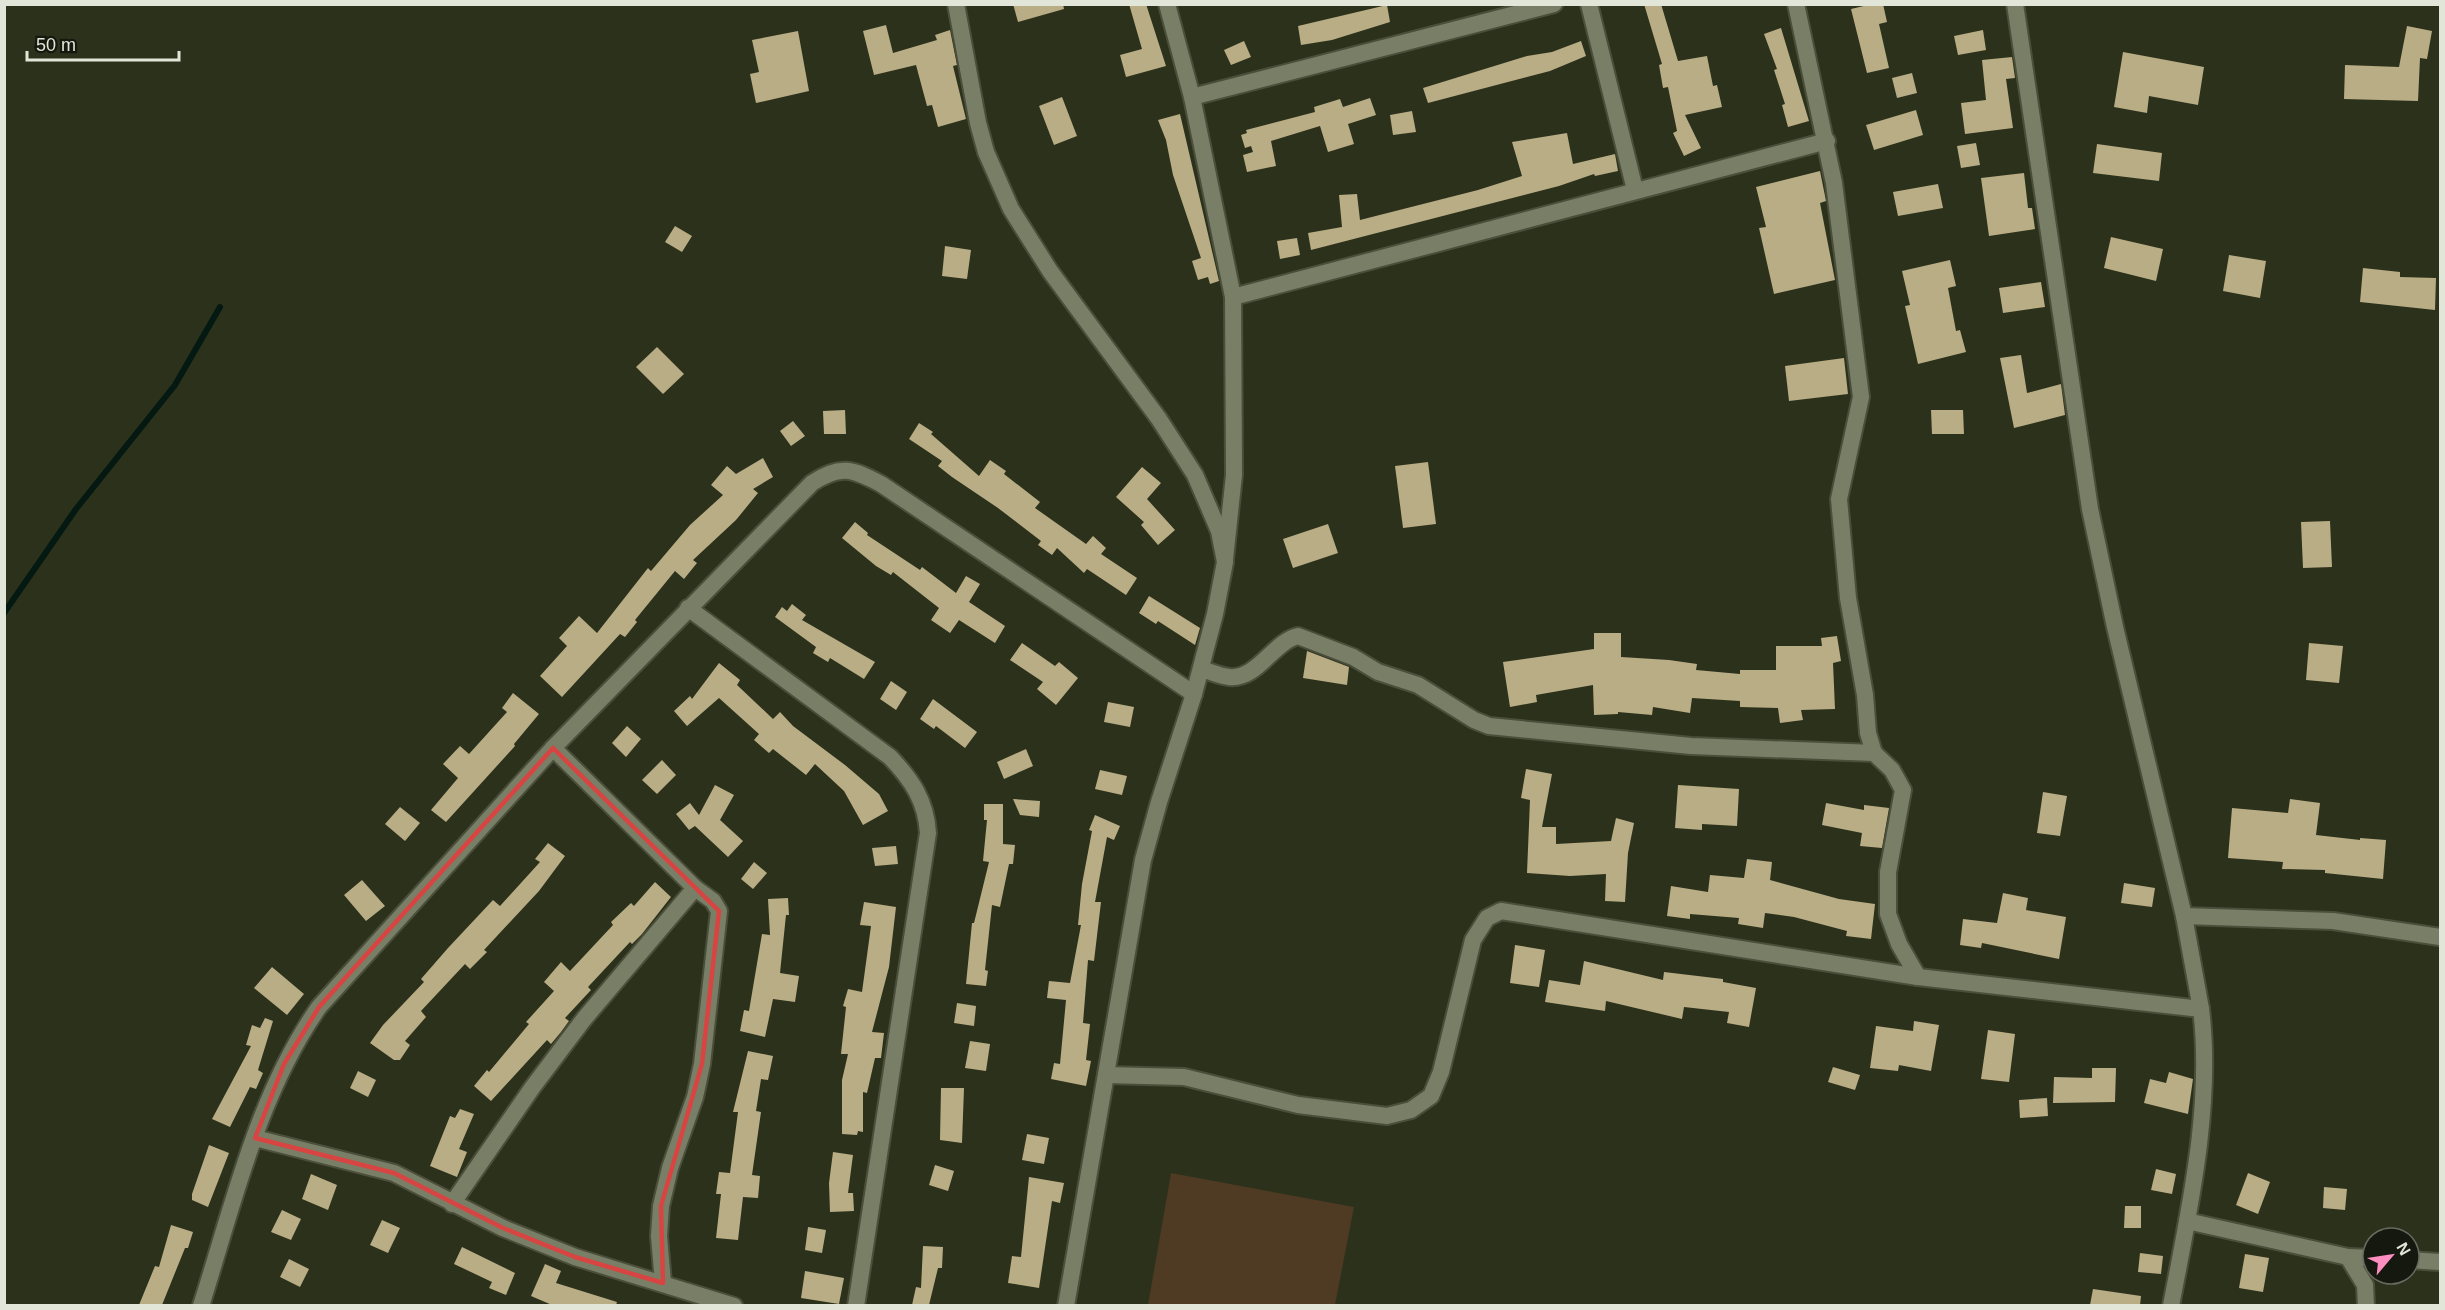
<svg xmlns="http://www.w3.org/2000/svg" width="2445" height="1310" viewBox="0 0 2445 1310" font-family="Arial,sans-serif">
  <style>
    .green { fill: #4f3a23 }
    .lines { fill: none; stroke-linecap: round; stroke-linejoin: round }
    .stream { stroke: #031911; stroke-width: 6 }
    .building { fill: #b9ad86 }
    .minor-casing { stroke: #4a4e3b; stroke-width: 20 }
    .tertiary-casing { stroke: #4a4e3b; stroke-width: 20 }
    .minor { stroke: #797f66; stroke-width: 16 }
    .tertiary { stroke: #797f66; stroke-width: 16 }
    .marked { fill: none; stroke: #d84442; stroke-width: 4.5; stroke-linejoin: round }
  </style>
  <rect width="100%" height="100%" fill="#2c311b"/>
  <polygon class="green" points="1171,1173 1354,1207 1335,1305 1148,1305"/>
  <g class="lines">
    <polyline class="stream" points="4,613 76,509 175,385 220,307"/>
  </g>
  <g class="building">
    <polygon points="1013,4 1063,4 1064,9 1018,22"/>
    <polygon points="1129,4 1146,4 1166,66 1126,77 1120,55 1142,49"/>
    <polygon points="1644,4 1661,4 1678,61 1707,56 1713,86 1717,85 1722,107 1685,115 1701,148 1684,156 1673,133 1677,131 1668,87 1663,88 1659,65 1662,64"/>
    <polygon points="1872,4 1883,4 1887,22 1879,24 1889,68 1867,73 1851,9"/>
    <polygon points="1387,5 1390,22 1332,40 1301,45 1298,26"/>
    <polygon points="886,25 893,53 937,40 935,35 950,30 957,65 953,66 966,119 938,127 932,105 927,106 916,65 874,75 863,31"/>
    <polygon points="2407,26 2432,31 2427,59 2420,58 2418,101 2344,99 2345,65 2399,67"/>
    <polygon points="1781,28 1809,121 1788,127 1782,105 1785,104 1774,70 1777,69 1764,34"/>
    <polygon points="1983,30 1986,50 1958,55 1954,36"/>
    <polygon points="798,31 809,91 756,103 750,74 759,72 752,40"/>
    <polygon points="1244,41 1251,57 1231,65 1224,50"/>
    <polygon points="1581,41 1586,56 1550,71 1428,103 1423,88 1527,56 1552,52"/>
    <polygon points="2123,52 2204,67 2198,105 2149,96 2147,113 2114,107"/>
    <polygon points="2012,57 2015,78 2006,79 2013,128 1965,134 1961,103 1986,100 1982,60"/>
    <polygon points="1912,73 1917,93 1897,98 1892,78"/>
    <polygon points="1062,97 1077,136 1054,145 1039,106"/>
    <polygon points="1370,98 1376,115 1348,124 1354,144 1328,152 1320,126 1271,141 1276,166 1247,172 1243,155 1253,152 1251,146 1245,148 1241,135 1247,133 1246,130 1315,112 1314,107 1340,99 1343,107"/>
    <polygon points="1916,110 1923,135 1874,150 1866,125"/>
    <polygon points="1412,111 1416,132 1393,135 1390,115"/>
    <polygon points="1180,114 1219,281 1210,284 1208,277 1198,280 1192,261 1201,258 1173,175 1166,140 1158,120"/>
    <polygon points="1567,133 1573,164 1615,154 1618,171 1595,176 1594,174 1559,186 1311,250 1308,233 1342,227 1339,195 1357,194 1360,220 1478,190 1522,176 1512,142"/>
    <polygon points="1976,143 1980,165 1961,168 1957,146"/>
    <polygon points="2097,144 2162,153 2159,181 2093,173"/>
    <polygon points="1820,171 1826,201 1820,203 1835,280 1774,294 1759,228 1766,227 1756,187"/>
    <polygon points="2024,173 2028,208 2032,208 2035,229 1989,236 1981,178"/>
    <polygon points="1938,184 1943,208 1898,216 1893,192"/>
    <polygon points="675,226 692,236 682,252 665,242"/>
    <polygon points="2111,237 2163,249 2156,281 2104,268"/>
    <polygon points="1297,238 1300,255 1280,259 1277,241"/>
    <polygon points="945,246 971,250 967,279 942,276"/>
    <polygon points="2229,255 2266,261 2260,298 2223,291"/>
    <polygon points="1950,260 1956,286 1948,288 1956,331 1960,330 1966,352 1918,364 1905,306 1910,305 1902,271"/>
    <polygon points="2363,268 2400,272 2400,277 2436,278 2435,310 2360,302"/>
    <polygon points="2041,282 2045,307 2003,313 1999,288"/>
    <polygon points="657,347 684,374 663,394 636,367"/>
    <polygon points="2021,355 2027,393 2061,384 2065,415 2014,428 2000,358"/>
    <polygon points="1844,358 1848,394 1789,401 1785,366"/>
    <polygon points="845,410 846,434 824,434 823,411"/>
    <polygon points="1931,410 1963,410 1964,434 1932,434"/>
    <polygon points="793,421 805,436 791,446 780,431"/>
    <polygon points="919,423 933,432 931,434 979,476 990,460 1006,471 1004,474 1040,502 1035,508 1086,544 1093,536 1106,548 1101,554 1137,578 1126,595 1087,569 1084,573 1057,548 1052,555 1038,545 1041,541 998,508 952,477 938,466 942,461 909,439"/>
    <polygon points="763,458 773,477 753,489 758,493 736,520 693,560 697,563 684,579 675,571 635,620 637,622 625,637 620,634 562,697 540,676 567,646 559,638 579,616 597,633 648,568 651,571 690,525 723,495 711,485 727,466 736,474"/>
    <polygon points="1428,462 1436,524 1403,528 1395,466"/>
    <polygon points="1142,467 1161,483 1147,499 1175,530 1158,545 1141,525 1144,522 1116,497"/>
    <polygon points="2330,521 2332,567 2303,568 2301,522"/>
    <polygon points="855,522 868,533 867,535 920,570 922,567 956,593 966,576 980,584 969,602 1005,626 995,643 959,620 950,633 931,620 939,608 893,572 891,575 876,566 842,538"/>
    <polygon points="1328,524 1338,553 1293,568 1283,539"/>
    <polygon points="1149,596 1200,628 1195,645 1158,621 1156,624 1139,613"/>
    <polygon points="792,604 806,615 802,620 875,662 864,679 830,658 828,662 813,653 816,647 775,617 782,607 787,611"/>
    <polygon points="1594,633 1621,633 1621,657 1669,660 1697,664 1696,670 1740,674 1740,670 1776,670 1776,646 1822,646 1821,638 1837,636 1841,661 1833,663 1835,709 1801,710 1803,720 1780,723 1778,708 1740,707 1740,701 1692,698 1690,713 1653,707 1652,715 1618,712 1618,714 1594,715 1593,685 1536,695 1537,702 1510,707 1503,662 1594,649"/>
    <polygon points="1022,643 1055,666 1059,662 1078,678 1056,705 1037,689 1043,682 1010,660"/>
    <polygon points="2309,643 2343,646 2339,683 2306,680"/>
    <polygon points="1307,651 1349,667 1347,685 1303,678"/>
    <polygon points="719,663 740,680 737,685 773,719 780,712 793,726 845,765 879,794 888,811 863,825 844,791 815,764 806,775 773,749 769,753 754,740 759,734 719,698 687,726 674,711 690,696 692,699"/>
    <polygon points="891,681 907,692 896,710 880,699"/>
    <polygon points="513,693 539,714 514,744 515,746 446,822 431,810 458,778 443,764 460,746 469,754 507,712 502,708"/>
    <polygon points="933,699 977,732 965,748 936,726 934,729 920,719"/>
    <polygon points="1108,702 1134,707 1130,727 1104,722"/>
    <polygon points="627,726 641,739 626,757 612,743"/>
    <polygon points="1026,749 1033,766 1004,779 997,762"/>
    <polygon points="662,760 676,775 657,794 642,780"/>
    <polygon points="1526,769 1552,774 1542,827 1556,827 1556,844 1611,841 1616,818 1634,823 1628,853 1625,902 1605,901 1606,874 1570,876 1527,873 1530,800 1521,798"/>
    <polygon points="1100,770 1127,776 1122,795 1095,789"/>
    <polygon points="715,785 734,795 720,820 743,841 728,857 695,826 689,830 676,814 690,803 699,815"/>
    <polygon points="1678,785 1739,789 1737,826 1702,824 1702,830 1675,828"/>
    <polygon points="2043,792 2067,796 2060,836 2037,833"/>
    <polygon points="1013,799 1040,801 1039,817 1020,815"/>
    <polygon points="2290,799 2320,803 2316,835 2360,840 2360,838 2386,840 2383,879 2325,873 2325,870 2282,869 2283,862 2228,858 2232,808 2288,813"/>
    <polygon points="1826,803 1864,810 1864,805 1889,808 1882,848 1860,846 1862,833 1822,825"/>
    <polygon points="984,804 1003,804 1003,844 1015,845 1013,864 1009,864 1000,907 992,905 985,970 988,971 986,986 966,984 972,923 974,923 989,862 983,861 987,820 984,820"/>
    <polygon points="400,807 420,823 405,841 385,824"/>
    <polygon points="1095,815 1120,826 1114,840 1107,837 1095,902 1101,902 1094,961 1088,960 1083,1023 1090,1024 1086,1060 1091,1061 1086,1086 1051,1079 1054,1063 1060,1064 1066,1000 1047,998 1049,981 1070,983 1081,925 1078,925 1082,884 1092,831 1089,830"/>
    <polygon points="548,843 565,856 539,891 484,950 487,952 470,969 465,964 421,1011 426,1017 405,1041 410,1045 400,1060 394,1060 370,1043 383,1025 424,982 421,979 448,948 493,900 500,906 540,862 535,859"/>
    <polygon points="896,846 898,864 875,866 872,848"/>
    <polygon points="1747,859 1772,862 1770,880 1839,899 1875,904 1871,939 1846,936 1847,931 1794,917 1765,913 1763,928 1738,924 1739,918 1690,914 1690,919 1667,916 1671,886 1708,892 1710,875 1744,878"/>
    <polygon points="754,862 767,873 753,889 741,879"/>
    <polygon points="362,880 385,906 366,921 344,895"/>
    <polygon points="655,882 671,897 642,934 632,944 630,942 588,987 591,990 565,1018 569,1021 561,1032 551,1044 547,1040 491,1101 474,1086 487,1070 489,1072 529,1024 526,1022 554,991 544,982 561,962 570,971 613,925 611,922 631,903 634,906"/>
    <polygon points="2124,883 2155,888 2152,907 2121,903"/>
    <polygon points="2003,893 2028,898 2026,910 2066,917 2059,959 1982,943 1981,948 1960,945 1963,919 1997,923"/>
    <polygon points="788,898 789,915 786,915 780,973 799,976 795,1002 773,999 765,1037 740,1031 744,1010 749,1011 762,934 770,935 768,899"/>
    <polygon points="864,902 896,907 889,967 872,1032 884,1033 881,1058 875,1058 867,1093 863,1092 863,1132 858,1131 857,1135 842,1134 842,1080 848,1054 841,1054 846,1007 843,1006 848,989 862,992 871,926 860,925"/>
    <polygon points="1515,945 1545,950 1539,987 1510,983"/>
    <polygon points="1584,961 1663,980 1664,972 1723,979 1723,982 1756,988 1749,1027 1727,1023 1729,1012 1684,1007 1682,1019 1606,1001 1605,1011 1545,1002 1549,980 1580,985"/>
    <polygon points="272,967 304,994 287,1015 254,988"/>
    <polygon points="957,1003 976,1006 974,1026 954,1023"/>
    <polygon points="265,1018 273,1021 258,1070 263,1073 256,1089 250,1087 230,1127 212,1119 251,1046 246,1045 252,1025 260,1028"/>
    <polygon points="1914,1021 1939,1025 1931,1071 1899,1065 1898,1071 1870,1068 1876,1026 1913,1031"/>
    <polygon points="1988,1030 2015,1034 2009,1082 1981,1079"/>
    <polygon points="970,1041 990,1044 986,1071 965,1068"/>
    <polygon points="748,1051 773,1056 768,1080 761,1079 756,1111 761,1112 752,1175 760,1176 758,1198 743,1197 738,1240 716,1238 721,1194 716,1194 719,1172 730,1173 738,1112 733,1112"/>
    <polygon points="1833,1067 1860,1075 1855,1090 1828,1082"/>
    <polygon points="2092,1068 2116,1068 2115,1102 2053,1103 2054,1077 2092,1078"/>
    <polygon points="358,1071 376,1080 368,1097 350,1088"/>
    <polygon points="2169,1072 2193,1079 2188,1114 2144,1103 2150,1079 2166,1083"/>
    <polygon points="941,1088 964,1088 962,1143 940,1140"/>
    <polygon points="2047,1098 2048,1116 2020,1118 2019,1100"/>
    <polygon points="460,1109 474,1114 459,1149 467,1152 457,1177 430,1166 450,1116 455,1118"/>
    <polygon points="1027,1134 1049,1138 1044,1164 1022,1160"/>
    <polygon points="209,1145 229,1153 208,1207 192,1200 192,1194"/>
    <polygon points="833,1152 853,1155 848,1193 853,1193 854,1211 830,1212 829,1183"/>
    <polygon points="935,1165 954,1171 948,1191 929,1185"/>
    <polygon points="2156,1169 2176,1174 2172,1194 2151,1190"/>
    <polygon points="2248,1173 2270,1182 2258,1214 2236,1205"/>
    <polygon points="311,1174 337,1185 328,1210 302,1199"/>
    <polygon points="1029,1177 1064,1183 1060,1203 1052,1201 1039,1288 1008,1283 1012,1256 1021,1257"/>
    <polygon points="2324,1187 2347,1189 2345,1210 2323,1208"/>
    <polygon points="2125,1206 2141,1206 2141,1228 2124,1228"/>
    <polygon points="282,1210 301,1219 291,1240 271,1232"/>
    <polygon points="382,1220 400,1228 388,1253 370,1245"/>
    <polygon points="171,1225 193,1232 188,1248 185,1248 162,1305 139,1305 155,1266 159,1267"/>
    <polygon points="808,1227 826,1230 822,1253 805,1250"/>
    <polygon points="923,1246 943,1247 942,1268 938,1268 929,1305 912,1305 916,1287 921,1288"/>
    <polygon points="462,1247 515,1273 506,1295 489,1288 492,1282 454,1264"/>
    <polygon points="2140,1253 2163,1256 2161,1274 2138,1272"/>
    <polygon points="2245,1254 2269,1258 2263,1292 2239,1288"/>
    <polygon points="289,1259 309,1269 300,1287 280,1277"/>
    <polygon points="545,1264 561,1271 556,1283 617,1302 616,1305 552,1305 531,1296"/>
    <polygon points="805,1271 844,1278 839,1304 801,1298"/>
    <polygon points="2093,1289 2141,1296 2140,1305 2090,1305"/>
  </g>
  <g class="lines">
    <defs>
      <g id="minor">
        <polyline points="1167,4 1192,97 1233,297 1234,475 1225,559"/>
        <polyline points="1589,4 1635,190"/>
        <polyline points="1796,4 1834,183 1861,397 1839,499 1848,598 1865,695 1868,733 1874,753"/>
        <polyline points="2015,4 2090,509 2115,627 2184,916 2201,1009"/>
        <polyline points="1192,97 1554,4"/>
        <polyline points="1233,297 1827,141"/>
        <path d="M688,608l202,149c22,23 36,44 38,76l-72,473"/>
        <path d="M1201,669c8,2 18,7 28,8 28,3 44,-35 69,-41l55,21 25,15 40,13 56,35 15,6 202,20 183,7 18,17 11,20 -15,82v42l11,30 19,33"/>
        <polyline points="553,748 695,888 713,901 719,911 702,1064 695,1097 670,1168 661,1206 659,1236 663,1283"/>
        <polyline points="2184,916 2333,921 2440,937"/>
        <path d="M1106,1075l78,2 114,28 89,11 24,-6 20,-14 10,-24 32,-132 14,-22 14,-7 417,66 283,32c12,96 -12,202 -30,297"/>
        <polyline points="255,1138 394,1173 503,1228 575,1257 734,1306"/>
        <polyline points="452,1204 532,1088 584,1019 695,888"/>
        <polyline points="2187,1221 2348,1257 2365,1285 2366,1306"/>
        <polyline points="2348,1257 2373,1258"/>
        <polyline points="2409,1260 2440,1262"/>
        <path d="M201,1306c32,-101 57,-212 118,-299l234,-259 259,-265c28,-19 41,-14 69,1l313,210"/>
      </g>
      <polyline id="tertiary" points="956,4 978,123 986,152 1011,209 1050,271 1159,419 1195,475 1219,531 1225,562 1215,614 1194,694 1159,802 1143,860 1066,1306"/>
    </defs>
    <use href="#minor" class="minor-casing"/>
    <use href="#tertiary" class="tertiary-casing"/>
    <use href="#minor" class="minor"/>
    <use href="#tertiary" class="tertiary"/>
  </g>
  <path class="marked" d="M553,748l166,163 -17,153 -41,142 2,77 -88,-26 -72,-29 -109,-55 -139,-35 29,-74 35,-57z"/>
  <rect width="2445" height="1310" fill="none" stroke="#e2e6d8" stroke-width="12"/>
  <g transform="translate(2391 1256) rotate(61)"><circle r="28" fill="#15180e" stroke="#676a5f" stroke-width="1.5"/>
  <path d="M0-4.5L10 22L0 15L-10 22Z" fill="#fd8ebf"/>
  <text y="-9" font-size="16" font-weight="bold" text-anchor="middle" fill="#e2e6d8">N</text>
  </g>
  <path d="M27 51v9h152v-9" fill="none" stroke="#e2e6d8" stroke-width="3"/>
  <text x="36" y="51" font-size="18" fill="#e2e6d8" stroke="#15180e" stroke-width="4.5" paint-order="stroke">50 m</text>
</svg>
